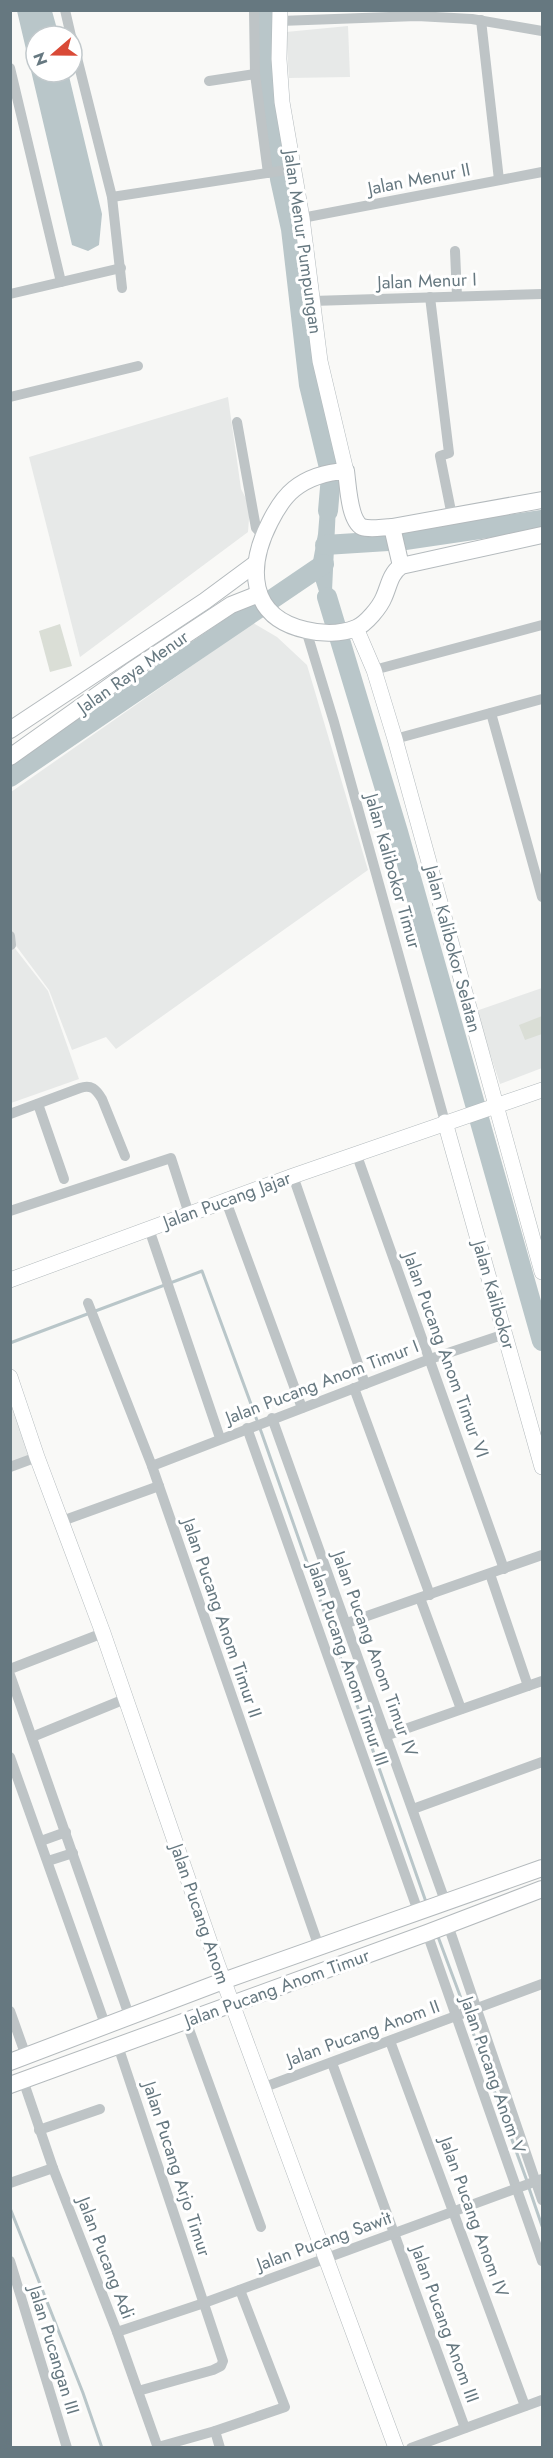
<svg xmlns="http://www.w3.org/2000/svg" width="553" height="2458" viewBox="0 0 553 2458" font-family="Jost,sans-serif">
  <style>
    .built { fill: #e7e9e8 }
    .green { fill: #daded6 }
    .water { fill: #b9c6c9 }
    .lines { fill: none; stroke-linecap: round; stroke-linejoin: round }
    .stream { stroke: #b9c6c9; stroke-width: 3 }
    .river { stroke: #b9c6c9; stroke-width: 20 }
    .secondary-casing { stroke: #b3babd; stroke-width: 16 }
    .primary-casing { stroke: #b4babd; stroke-width: 18 }
    .street { stroke: #bec4c6; stroke-width: 10 }
    .secondary { stroke: #fff; stroke-width: 15 }
    .primary { stroke: #fff; stroke-width: 16 }
    .labels { text-anchor: middle; stroke-width: 6; stroke-linejoin: round; paint-order: stroke }
    .street-label { font-size: 18px; fill: #667880; stroke: #fff }
  </style>
  <rect width="100%" height="100%" fill="#f9f9f7"/>
  <g class="built">
    <polygon points="348,26 350,77 289,78 286,32"/>
    <polygon points="228,397 241,489 250,506 248,532 80,657 29,457"/>
    <polygon points="253,623 277,637 307,665 368,870 116,1049 106,1037 72,1050 49,990 11,939 11,792"/>
    <polygon points="10,942 48,991 79,1079 11,1103"/>
    <polygon points="542,988 542,1068 500,1084 476,1011"/>
    <polygon points="12,1405 32,1460 10,1467 10,1406"/>
  </g>
  <g class="green">
    <polygon points="60,624 72,666 50,672 39,631"/>
    <polygon points="542,1016 542,1034 525,1040 519,1025"/>
  </g>
  <g class="water">
    <polygon points="17,11 52,11 59,36 36,36 36,72 68,72 102,214 99,245 88,251 72,245"/>
    <polygon points="322,484 337,484 332,591 341,618 329,623 314,576 313,561 318,534"/>
  </g>
  <g class="lines">
    <g class="stream">
      <polyline points="10,1343 202,1271 262,1434 426,1902"/>
      <polyline points="437,1934 465,2009"/>
      <polyline points="467,2016 527,2181"/>
      <polyline points="529,2188 542,2226"/>
      <polyline points="10,2208 83,2393 102,2448"/>
    </g>
    <g class="river">
      <polyline points="265,10 265,62 280,179 291,229 309,385 331,476 328,511"/>
      <polyline points="405,540 542,520"/>
      <polyline points="325,545 388,541"/>
      <polyline points="327,597 398,832 542,1341"/>
      <polyline points="10,777 324,564"/>
    </g>
    <defs>
      <g id="secondary">
        <polyline points="280,10 279,59 282,102 302,218 320,361 346,471"/>
        <polyline points="356,628 374,670 395,739 542,1272"/>
        <polyline points="445,1122 542,1467"/>
        <polyline points="10,1280 293,1176 542,1090"/>
        <polyline points="10,1377 37,1457 103,1633 217,1963 396,2448"/>
      </g>
      <g id="primary">
        <path d="M542,500l-150,27c-9,0 -22,3 -30,0 -13,-7 -14,-42 -16,-56 -18,1 -37,6 -52,18 -10,8 -18,21 -24,33 -23,45 -22,95 36,108 16,4 35,4 50,-2 10,-4 24,-21 28,-31 5,-11 6,-23 17,-31l141,-31"/>
        <polyline points="392,527 401,566"/>
        <polyline points="10,730 205,601 255,564"/>
        <polyline points="10,757 131,671 231,605 259,594"/>
        <polyline points="10,2062 223,1981 542,1868"/>
        <polyline points="10,2085 427,1933 542,1889"/>
      </g>
    </defs>
    <use href="#secondary" class="secondary-casing"/>
    <use href="#primary" class="primary-casing"/>
    <g class="street">
      <polyline points="65,10 71,36"/>
      <polyline points="254,10 255,74 268,173"/>
      <polyline points="481,20 499,180"/>
      <polyline points="280,21 417,16 472,19 542,31"/>
      <polyline points="72,38 112,197 122,288"/>
      <polyline points="10,68 61,282"/>
      <polyline points="209,81 255,74"/>
      <polyline points="112,197 293,169"/>
      <polyline points="302,218 542,172"/>
      <polyline points="455,251 457,296"/>
      <polyline points="10,294 121,268"/>
      <polyline points="430,297 449,453 440,456 452,516"/>
      <polyline points="312,301 542,294"/>
      <polyline points="10,397 138,366"/>
      <polyline points="237,422 256,528 263,536"/>
      <polyline points="306,630 334,722 445,1122"/>
      <polyline points="374,670 542,625"/>
      <polyline points="491,713 542,897"/>
      <polyline points="395,739 542,699"/>
      <polyline points="10,936 11,945"/>
      <polyline points="38,1104 64,1179"/>
      <path d="M10,1114l70,-26c11,-4 16,1 22,11l23,57"/>
      <polyline points="356,1153 504,1569"/>
      <polyline points="293,1176 365,1384"/>
      <polyline points="226,1201 302,1408"/>
      <polyline points="10,1211 171,1158 189,1214"/>
      <polyline points="149,1229 220,1438"/>
      <polyline points="88,1303 152,1466 319,1947"/>
      <polyline points="354,1388 430,1595"/>
      <polyline points="272,1418 445,1901"/>
      <polyline points="247,1428 418,1911"/>
      <polyline points="152,1466 430,1359 505,1334"/>
      <polyline points="10,1467 37,1457"/>
      <polyline points="62,1521 159,1486"/>
      <polyline points="490,1574 528,1686"/>
      <polyline points="420,1598 461,1709"/>
      <polyline points="347,1623 542,1555"/>
      <polyline points="10,1669 103,1633"/>
      <polyline points="10,1675 130,2018"/>
      <polyline points="388,1735 542,1681"/>
      <polyline points="32,1737 125,1699"/>
      <polyline points="10,1757 106,2027"/>
      <polyline points="413,1809 542,1762"/>
      <polyline points="41,1841 66,1832"/>
      <polyline points="48,1861 73,1853"/>
      <polyline points="448,1925 542,2200"/>
      <polyline points="427,1933 542,2261"/>
      <polyline points="10,2011 26,2056"/>
      <polyline points="186,2021 261,2227"/>
      <polyline points="390,2041 525,2406"/>
      <polyline points="118,2046 223,2361 221,2366 213,2370 138,2391"/>
      <polyline points="332,2063 465,2428"/>
      <polyline points="23,2080 53,2168 117,2332 158,2448"/>
      <polyline points="262,2088 542,1984"/>
      <polyline points="39,2130 100,2109"/>
      <polyline points="10,2183 53,2168"/>
      <polyline points="10,2261 67,2448"/>
      <polyline points="117,2332 204,2303 542,2179"/>
      <polyline points="215,2431 220,2448"/>
      <polyline points="158,2447 215,2431 285,2407 240,2290"/>
      <polyline points="411,2448 542,2400"/>
    </g>
    <use href="#secondary" class="secondary"/>
    <use href="#primary" class="primary"/>
  </g>
  <g class="labels">
    <g class="street-label">
      <text transform="translate(419 179) rotate(-11)" y="6">Jalan Menur II</text>
      <text transform="translate(303 242) rotate(82)" y="6">Jalan Menur Pumpungan</text>
      <text transform="translate(427 281) rotate(-2)" y="6">Jalan Menur I</text>
      <text transform="translate(133 672) rotate(-35)" y="6">Jalan Raya Menur</text>
      <text transform="translate(393 871) rotate(74)" y="6">Jalan Kalibokor Timur</text>
      <text transform="translate(453 949) rotate(75)" y="6">Jalan Kalibokor Selatan</text>
      <text transform="translate(227 1200) rotate(-20)" y="6">Jalan Pucang Jajar</text>
      <text transform="translate(494 1295) rotate(74)" y="6">Jalan Kalibokor</text>
      <text transform="translate(446 1355) rotate(70)" y="6">Jalan Pucang Anom Timur VI</text>
      <text transform="translate(322 1382) rotate(-21)" y="6">Jalan Pucang Anom Timur I</text>
      <text transform="translate(222 1618) rotate(71)" y="6">Jalan Pucang Anom Timur II</text>
      <text transform="translate(375 1654) rotate(70)" y="6">Jalan Pucang Anom Timur IV</text>
      <text transform="translate(348 1664) rotate(71)" y="6">Jalan Pucang Anom Timur III</text>
      <text transform="translate(200 1914) rotate(71)" y="6">Jalan Pucang Anom</text>
      <text transform="translate(277 1988) rotate(-20)" y="6">Jalan Pucang Anom Timur</text>
      <text transform="translate(363 2033) rotate(-20)" y="6">Jalan Pucang Anom II</text>
      <text transform="translate(493 2075) rotate(71)" y="6">Jalan Pucang Anom V</text>
      <text transform="translate(177 2169) rotate(72)" y="6">Jalan Pucang Arjo Timur</text>
      <text transform="translate(474 2217) rotate(70)" y="6">Jalan Pucang Anom IV</text>
      <text transform="translate(324 2241) rotate(-20)" y="6">Jalan Pucang Sawit</text>
      <text transform="translate(106 2258) rotate(69)" y="6">Jalan Pucang Adi</text>
      <text transform="translate(445 2324) rotate(70)" y="6">Jalan Pucang Anom III</text>
      <text transform="translate(54 2350) rotate(73)" y="6">Jalan Pucangan III</text>
    </g>
  </g>
  <rect width="553" height="2458" fill="none" stroke="#667880" stroke-width="24"/>
  <g transform="translate(54 54) rotate(250)"><circle r="28" fill="#ffffff" stroke="#c2c9cc" stroke-width="1.5"/>
  <path d="M0-4.5L10 22L0 15L-10 22Z" fill="#d94a37"/>
  <text y="-9" font-size="16" font-weight="bold" text-anchor="middle" fill="#667880">N</text>
  </g>
</svg>
